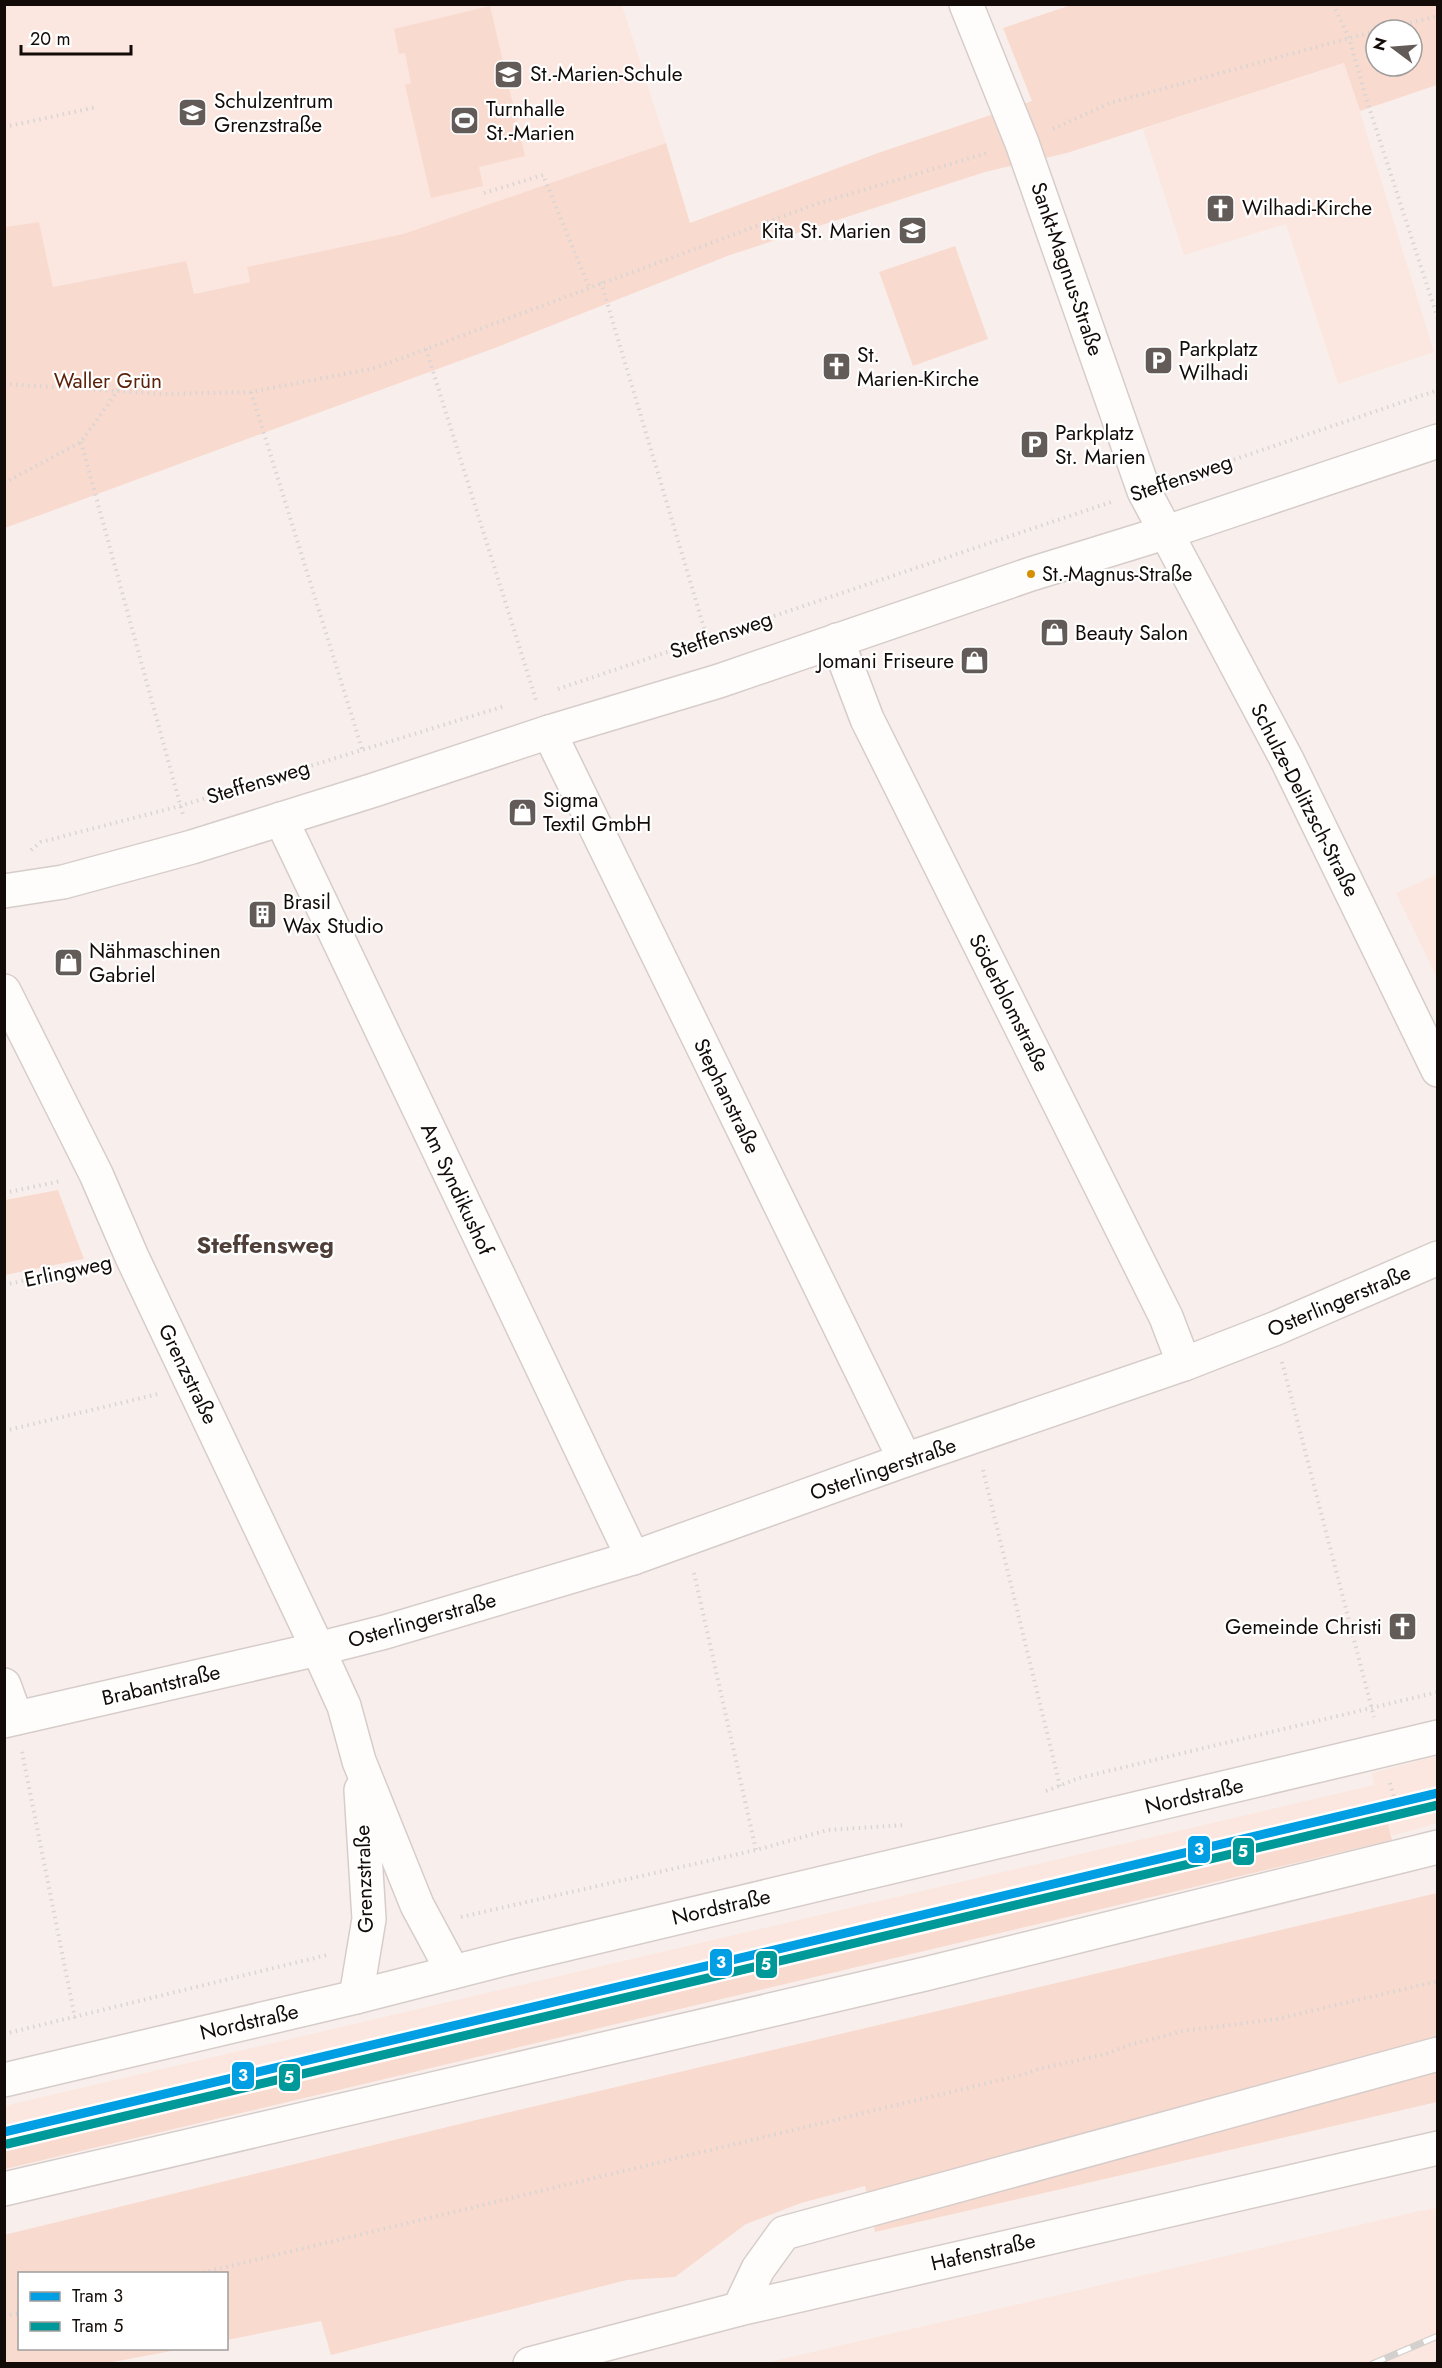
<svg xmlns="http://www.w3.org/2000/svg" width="1442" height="2368" viewBox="0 0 1442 2368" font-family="Jost,sans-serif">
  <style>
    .built { fill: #fbe7df }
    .green { fill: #f9dacf; fill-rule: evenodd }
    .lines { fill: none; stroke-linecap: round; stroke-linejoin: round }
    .minor-casing { stroke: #d6cdca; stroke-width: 36 }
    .major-casing { stroke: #d6cdca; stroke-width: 36 }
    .path { stroke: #d8d5d4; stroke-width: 4; stroke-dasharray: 1.5 4.5; stroke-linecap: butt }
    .minor { stroke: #fefdfc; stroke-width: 33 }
    .major { stroke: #fefdfc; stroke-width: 33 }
    .rail-casing { stroke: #d3d0ce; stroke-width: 7 }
    .rail { stroke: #fff; stroke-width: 4.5; stroke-dasharray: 14; stroke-linecap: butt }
    .tram-1-casing { stroke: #fff; stroke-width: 14 }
    .tram-2-casing { stroke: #fff; stroke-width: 14 }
    .tram-1 { stroke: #009fe3; stroke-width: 9 }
    .tram-2 { stroke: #099; stroke-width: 9 }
    .bus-dot { fill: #d58f01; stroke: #fff; stroke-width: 2 }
    .labels { text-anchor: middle; stroke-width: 4.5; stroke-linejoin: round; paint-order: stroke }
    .bus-label { font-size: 20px; fill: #120b08; stroke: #fff; text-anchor: start }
    .poi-label { font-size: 21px; fill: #120b08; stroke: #fff; text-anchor: start }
    .street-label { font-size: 21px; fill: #120b08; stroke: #fff }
    .park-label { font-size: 21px; fill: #5b2109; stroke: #fff }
    .quarter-label { font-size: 24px; font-weight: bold; fill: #503f38; stroke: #fff }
    .line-badge { stroke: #fff; stroke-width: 2 }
    .badge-label { font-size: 16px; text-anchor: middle; font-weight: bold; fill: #fff }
  </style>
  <rect width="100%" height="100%" fill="#f8efec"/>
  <g class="built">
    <polygon points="5,5 622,5 666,143 403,234 247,267 250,282 193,294 185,261 53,287 39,222 5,227"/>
    <polygon points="1345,63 1434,352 1338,384 1286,224 1184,255 1143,129"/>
    <polygon points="1437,874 1437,978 1396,893"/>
    <polygon points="1437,1756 1437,1823 1392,1836 1386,1815 889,1935 5,2141 4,2106 1374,1785 1372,1773"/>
    <polygon points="1437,2208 1437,2363 765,2363 1419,2211"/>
  </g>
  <g class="green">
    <path d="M1071,5h366v80l-77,26 -16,-48 -277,90 -82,19 -255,83 -238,94 -487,179v-301l34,-5 14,65 133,-26 8,33 56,-12 -3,-15 156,-33 263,-91 24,80 188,-70 154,-52 -29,-73zM1376,30h36v36h-36z"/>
    <polygon points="490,6 525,156 479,167 483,186 431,198 405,85 411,83 405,53 399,54 394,29"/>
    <polygon points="955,246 988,339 913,366 879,272"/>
    <polygon points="58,1190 84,1259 5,1275 5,1200"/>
    <polygon points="1386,1815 1392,1840 5,2169 5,2141 889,1935"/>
    <polygon points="1437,1893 1437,2102 875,2232 865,2186 801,2203 746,2224 675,2277 627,2280 331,2355 321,2321 227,2340 226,2274 20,2274 20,2348 182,2349 107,2363 5,2363 4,2235 472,2121"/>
  </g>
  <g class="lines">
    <defs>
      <g id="minor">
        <polyline points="966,4 1022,143 1144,491 1287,760 1438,1070"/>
        <polyline points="837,640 867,719 1166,1317 1184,1364"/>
        <polyline points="549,732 905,1460"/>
        <polyline points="281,819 633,1558"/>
        <polyline points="4,891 63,882 192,847 374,790 549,732 719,681 1031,574 1167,532 1438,441"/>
        <polyline points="4,991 96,1174 132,1257 318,1649 344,1706 359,1761 417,1905 453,1972"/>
        <polyline points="4,1685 16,1718"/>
        <polyline points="4,1721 318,1649 385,1632 633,1558 905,1460 1184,1364 1274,1329 1438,1258"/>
        <polyline points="356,1997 369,1919 361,1790"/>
        <polyline points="739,2309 758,2269 784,2233 1438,2054"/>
        <polyline points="530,2364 739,2309 1438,2148"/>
      </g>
      <g id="major">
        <polyline points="4,2080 356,1997 516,1956 1438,1737"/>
        <polyline points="4,2189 925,1974 1438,1847"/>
      </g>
    </defs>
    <use href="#minor" class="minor-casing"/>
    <use href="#major" class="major-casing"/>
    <g class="path">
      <polyline points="1333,4 1349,38 1367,101 1438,319"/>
      <polyline points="1381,30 1438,16"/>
      <polyline points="4,127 97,107"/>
      <polyline points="1053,129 1110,103 1376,31"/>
      <polyline points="484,193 543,175 589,287"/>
      <polyline points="601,282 710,648"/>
      <polyline points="426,349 536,700"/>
      <polyline points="4,384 164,394 251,392 375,368 813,205 987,153"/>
      <polyline points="251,392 363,752"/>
      <polyline points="81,442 183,815"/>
      <polyline points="1177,479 1438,390"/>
      <polyline points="4,483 81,442 118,390"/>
      <polyline points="558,689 1111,502"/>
      <polyline points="31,850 41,842 180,806 505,706"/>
      <polyline points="4,1193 61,1181"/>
      <polyline points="4,1285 99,1264"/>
      <polyline points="1282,1362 1374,1717"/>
      <polyline points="4,1431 158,1394"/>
      <polyline points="983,1470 1060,1786"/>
      <polyline points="694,1573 756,1850"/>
      <polyline points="22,1752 75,2018"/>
      <polyline points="1390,1783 1401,1822"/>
      <polyline points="1046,1791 1079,1778 1438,1692"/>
      <polyline points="461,1917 756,1850 828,1830 905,1825"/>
      <polyline points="4,2034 327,1955"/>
      <polyline points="197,2274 1025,2074 1038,2069 1106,2054 1129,2045 1183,2031 1277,2019 1438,1981"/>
      <polyline points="4,2316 20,2313"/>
    </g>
    <use href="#minor" class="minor"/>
    <use href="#major" class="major"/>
    <defs>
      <g id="rail">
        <polyline points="1372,2364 1438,2336"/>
        <polyline points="1437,2364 1438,2363"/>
      </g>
    </defs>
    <use href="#rail" class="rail-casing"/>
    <use href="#rail" class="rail"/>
    <defs>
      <polyline id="tram-1" points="4,2132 1438,1793"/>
      <polyline id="tram-2" points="7,2144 1438,1805"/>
    </defs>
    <use href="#tram-1" class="tram-1-casing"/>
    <use href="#tram-2" class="tram-2-casing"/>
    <use href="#tram-1" class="tram-1"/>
    <use href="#tram-2" class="tram-2"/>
  </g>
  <defs>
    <symbol id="school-square" viewBox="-11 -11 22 22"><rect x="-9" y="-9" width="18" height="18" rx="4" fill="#625b58" stroke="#fff"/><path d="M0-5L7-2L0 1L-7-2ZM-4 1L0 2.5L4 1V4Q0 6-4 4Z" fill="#fff"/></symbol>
    <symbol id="stadium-square" viewBox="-11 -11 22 22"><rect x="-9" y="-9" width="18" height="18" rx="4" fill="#625b58" stroke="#fff"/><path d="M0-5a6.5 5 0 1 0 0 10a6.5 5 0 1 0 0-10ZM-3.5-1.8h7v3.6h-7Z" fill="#fff"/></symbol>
    <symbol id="church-square" viewBox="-11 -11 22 22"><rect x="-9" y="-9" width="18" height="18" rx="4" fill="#625b58" stroke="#fff"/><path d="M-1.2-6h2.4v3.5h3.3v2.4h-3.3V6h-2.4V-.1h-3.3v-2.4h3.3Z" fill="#fff"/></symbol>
    <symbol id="parking-square" viewBox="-11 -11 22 22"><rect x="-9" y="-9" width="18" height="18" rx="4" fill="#625b58" stroke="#fff"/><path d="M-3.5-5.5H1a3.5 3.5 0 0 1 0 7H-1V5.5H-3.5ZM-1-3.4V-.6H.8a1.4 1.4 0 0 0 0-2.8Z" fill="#fff"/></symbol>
    <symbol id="shop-square" viewBox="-11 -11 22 22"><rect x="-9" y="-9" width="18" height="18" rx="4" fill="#625b58" stroke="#fff"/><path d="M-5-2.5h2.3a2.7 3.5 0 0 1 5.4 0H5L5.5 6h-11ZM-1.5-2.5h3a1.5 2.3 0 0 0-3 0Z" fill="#fff"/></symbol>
    <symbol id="building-square" viewBox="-11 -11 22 22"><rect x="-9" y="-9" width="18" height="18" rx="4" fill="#625b58" stroke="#fff"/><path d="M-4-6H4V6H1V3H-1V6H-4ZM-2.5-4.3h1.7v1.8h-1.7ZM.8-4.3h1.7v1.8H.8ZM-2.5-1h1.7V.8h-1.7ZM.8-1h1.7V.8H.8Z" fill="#fff"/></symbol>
  </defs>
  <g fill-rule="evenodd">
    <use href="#school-square" x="492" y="58" width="33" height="33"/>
    <use href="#school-square" x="176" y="96" width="33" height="33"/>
    <use href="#stadium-square" x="448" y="104" width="33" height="33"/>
    <use href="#church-square" x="1204" y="192" width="33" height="33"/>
    <use href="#school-square" x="896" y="214" width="33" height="33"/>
    <use href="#parking-square" x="1142" y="344" width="33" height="33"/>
    <use href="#church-square" x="820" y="350" width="33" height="33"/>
    <use href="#parking-square" x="1018" y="428" width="33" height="33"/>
    <use href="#shop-square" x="1038" y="616" width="33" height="33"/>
    <use href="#shop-square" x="958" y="644" width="33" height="33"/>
    <use href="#shop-square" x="506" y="796" width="33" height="33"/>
    <use href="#building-square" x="246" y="898" width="33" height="33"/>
    <use href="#shop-square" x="52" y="946" width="33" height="33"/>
    <use href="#church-square" x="1386" y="1610" width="33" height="33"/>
  </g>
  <circle class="bus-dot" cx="1031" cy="574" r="5"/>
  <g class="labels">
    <g class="bus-label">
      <text x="1042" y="581">St.-Magnus-Straße</text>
    </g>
    <g class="poi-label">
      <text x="530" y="81">St.-Marien-Schule</text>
      <text x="214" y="108">Schulzentrum<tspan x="214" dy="24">Grenzstraße</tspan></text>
      <text x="486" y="116">Turnhalle<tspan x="486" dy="24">St.-Marien</tspan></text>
      <text x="1242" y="215">Wilhadi-Kirche</text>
      <text x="891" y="238" text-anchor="end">Kita St. Marien</text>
      <text x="1179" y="356">Parkplatz<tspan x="1179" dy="24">Wilhadi</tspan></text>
      <text x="857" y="362">St.<tspan x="857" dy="24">Marien-Kirche</tspan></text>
      <text x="1055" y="440">Parkplatz<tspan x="1055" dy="24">St. Marien</tspan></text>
      <text x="1075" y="640">Beauty Salon</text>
      <text x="954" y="668" text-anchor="end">Jomani Friseure</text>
      <text x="543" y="807">Sigma<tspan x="543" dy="24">Textil GmbH</tspan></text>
      <text x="283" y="909">Brasil<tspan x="283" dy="24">Wax Studio</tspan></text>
      <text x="89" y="958">Nähmaschinen<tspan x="89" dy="24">Gabriel</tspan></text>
      <text x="1382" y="1634" text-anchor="end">Gemeinde Christi</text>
    </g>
    <g class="street-label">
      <text transform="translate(1067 269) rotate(71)" y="7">Sankt-Magnus-Straße</text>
      <text transform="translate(1181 478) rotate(-19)" y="7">Steffensweg</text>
      <text transform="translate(721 635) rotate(-19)" y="7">Steffensweg</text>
      <text transform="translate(258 782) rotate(-17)" y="7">Steffensweg</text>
      <text transform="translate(1305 800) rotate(63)" y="7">Schulze-Delitzsch-Straße</text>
      <text transform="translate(1009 1003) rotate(63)" y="7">Söderblomstraße</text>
      <text transform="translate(727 1096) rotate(64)" y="7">Stephanstraße</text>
      <text transform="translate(457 1189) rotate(65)" y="7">Am Syndikushof</text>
      <text transform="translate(68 1271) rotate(-12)" y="7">Erlingweg</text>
      <text transform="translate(1339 1301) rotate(-23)" y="7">Osterlingerstraße</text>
      <text transform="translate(188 1374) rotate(64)" y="7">Grenzstraße</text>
      <text transform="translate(883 1469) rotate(-19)" y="7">Osterlingerstraße</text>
      <text transform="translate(422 1620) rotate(-16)" y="7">Osterlingerstraße</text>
      <text transform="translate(161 1685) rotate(-13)" y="7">Brabantstraße</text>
      <text transform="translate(1194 1796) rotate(-13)" y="7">Nordstraße</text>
      <text transform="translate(364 1879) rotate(-92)" y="7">Grenzstraße</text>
      <text transform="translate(721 1907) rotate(-13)" y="7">Nordstraße</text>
      <text transform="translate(249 2022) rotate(-13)" y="7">Nordstraße</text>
      <text transform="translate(983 2252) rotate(-13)" y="7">Hafenstraße</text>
    </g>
    <g class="park-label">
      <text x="108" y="388">Waller Grün</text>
    </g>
    <g class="quarter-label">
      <text x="265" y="1253">Steffensweg</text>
    </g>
  </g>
  <g class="line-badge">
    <rect x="1187" y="1835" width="24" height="29" rx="6" fill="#009fe3"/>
    <rect x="1232" y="1837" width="23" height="29" rx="6" fill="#099"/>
    <rect x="709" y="1948" width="24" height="29" rx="6" fill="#009fe3"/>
    <rect x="755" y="1950" width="23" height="29" rx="6" fill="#099"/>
    <rect x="231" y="2061" width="24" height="29" rx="6" fill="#009fe3"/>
    <rect x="278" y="2063" width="23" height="29" rx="6" fill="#099"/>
  </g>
  <g class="badge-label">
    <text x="1199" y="1855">3</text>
    <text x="1243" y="1857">5</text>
    <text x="721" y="1968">3</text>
    <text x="766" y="1970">5</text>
    <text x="243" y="2081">3</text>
    <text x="289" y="2083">5</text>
  </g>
  <rect width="1442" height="2368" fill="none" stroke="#120b08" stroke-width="12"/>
  <rect x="18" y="2272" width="210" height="78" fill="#ffffff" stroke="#a09d9c" stroke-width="1.5"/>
  <rect x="30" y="2292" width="30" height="9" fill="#009fe3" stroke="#a09d9c" stroke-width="1.5"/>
  <text x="72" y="2302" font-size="18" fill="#120b08">Tram 3</text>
  <rect x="30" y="2322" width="30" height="9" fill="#009999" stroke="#a09d9c" stroke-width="1.5"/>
  <text x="72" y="2332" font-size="18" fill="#120b08">Tram 5</text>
  <g transform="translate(1394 48) rotate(286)"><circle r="28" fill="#ffffff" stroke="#a09d9c" stroke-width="1.5"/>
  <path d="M0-4.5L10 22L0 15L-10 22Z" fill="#625b58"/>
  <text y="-9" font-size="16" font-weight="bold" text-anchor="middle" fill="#120b08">N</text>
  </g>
  <path d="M21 45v9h110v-9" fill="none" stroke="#120b08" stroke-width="3"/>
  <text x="30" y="45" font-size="18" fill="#120b08" stroke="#ffffff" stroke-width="4.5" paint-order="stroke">20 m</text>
</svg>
